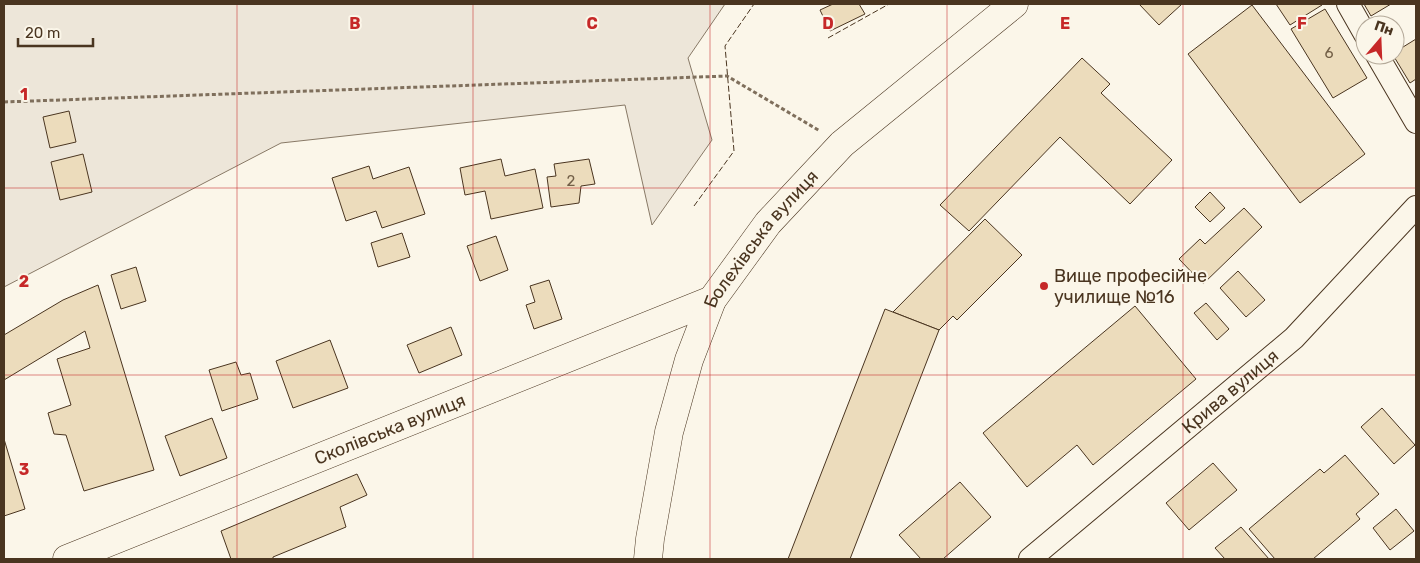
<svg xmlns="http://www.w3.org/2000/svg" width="1420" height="563" viewBox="0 0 1420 563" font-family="Rubik,sans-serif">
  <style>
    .green { fill: #ede6d9; stroke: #887966 }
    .building { fill: #ecdcbc; stroke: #4a3520 }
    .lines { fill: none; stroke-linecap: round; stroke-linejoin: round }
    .minor-casing { stroke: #4a3520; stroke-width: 24 }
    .tertiary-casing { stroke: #4a3520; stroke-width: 29 }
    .secondary-casing { stroke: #4a3520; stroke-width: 29 }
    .path { stroke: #7f6f5c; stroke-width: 3; stroke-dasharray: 4 2.5; stroke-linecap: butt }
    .minor { stroke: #fbf6e9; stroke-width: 22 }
    .tertiary { stroke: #fbf6e9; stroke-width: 28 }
    .secondary { stroke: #fbf6e9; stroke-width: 28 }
    .fence { stroke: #4a3520; stroke-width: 1; stroke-dasharray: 6 2.5; stroke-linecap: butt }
    .grid { fill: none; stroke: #c62828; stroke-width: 1; stroke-opacity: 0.55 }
    .poi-dot { fill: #c62828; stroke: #fbf6e9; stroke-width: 2 }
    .labels { text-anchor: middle; stroke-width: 4; stroke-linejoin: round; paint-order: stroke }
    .number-label { font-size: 15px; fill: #725f47 }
    .street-label { font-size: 18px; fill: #4a3520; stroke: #fbf6e9 }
    .poi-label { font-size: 18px; fill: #4a3520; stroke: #fbf6e9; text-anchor: start }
    .grid-label { font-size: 16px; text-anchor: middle; font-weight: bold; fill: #c62828; stroke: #fbf6e9; stroke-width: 4; stroke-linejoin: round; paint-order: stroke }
  </style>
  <rect width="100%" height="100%" fill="#fbf6e9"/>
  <polygon class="green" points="4,4 725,4 688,58 712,140 652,225 625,105 281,143 4,287"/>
  <g class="building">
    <polygon points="833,4 859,4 865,14 830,31 820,10"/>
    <polygon points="1139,4 1182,4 1159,25"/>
    <polygon points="1276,4 1321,4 1322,5 1290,25"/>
    <polygon points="1364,4 1391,4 1371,16"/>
    <polygon points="1252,5 1365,154 1300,203 1188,54"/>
    <polygon points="1325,9 1367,78 1333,98 1291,29"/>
    <polygon points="1416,39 1416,79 1410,83 1393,55 1395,55 1395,52"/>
    <polygon points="1082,58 1110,84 1101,93 1172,160 1130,204 1060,137 969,231 940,205"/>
    <polygon points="69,111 76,142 50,148 43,117"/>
    <polygon points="83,154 92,192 60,200 51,162"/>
    <polygon points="501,159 505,176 535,169 543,208 491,219 485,191 465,195 460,168"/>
    <polygon points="589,159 595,184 581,186 579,203 551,207 547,177 556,176 554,164"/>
    <polygon points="369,166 373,179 409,167 425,214 382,228 376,211 346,221 332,178"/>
    <polygon points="1210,192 1225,208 1210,222 1195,207"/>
    <polygon points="1244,208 1262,227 1203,284 1179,259 1200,239 1205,244"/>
    <polygon points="985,219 1022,255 957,320 953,316 939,330 893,312"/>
    <polygon points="402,233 410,257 378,267 371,243"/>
    <polygon points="496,236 508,270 480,281 467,246"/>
    <polygon points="136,267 146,301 121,309 111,275"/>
    <polygon points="1238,271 1265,300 1246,317 1220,288"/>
    <polygon points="549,280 562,319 534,329 526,305 535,302 530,286"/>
    <polygon points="98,285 154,470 84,491 66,435 54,434 48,413 71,405 57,359 90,348 85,331 4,380 4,335 63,300"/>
    <polygon points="1206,303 1229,329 1217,340 1194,313"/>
    <polygon points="1135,306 1196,379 1093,465 1077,445 1027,487 983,433"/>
    <polygon points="885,309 939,330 850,559 788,559"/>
    <polygon points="451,327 462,355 419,373 407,345"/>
    <polygon points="330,340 348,388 293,408 276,361"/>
    <polygon points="236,362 241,375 250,373 258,399 222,411 209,370"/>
    <polygon points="1382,408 1415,445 1394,464 1361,427"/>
    <polygon points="212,418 227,458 180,476 165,436"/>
    <polygon points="4,439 25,509 4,516"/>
    <polygon points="1345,455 1379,494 1356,514 1360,519 1313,559 1275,559 1249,529 1320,469 1324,473"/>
    <polygon points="1213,463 1237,490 1189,530 1166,503"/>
    <polygon points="357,474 367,495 340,507 346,527 273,557 273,559 231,559 221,531"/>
    <polygon points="960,482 991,517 943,559 921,559 899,535"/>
    <polygon points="1396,509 1414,531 1390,550 1373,528"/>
    <polygon points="1241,527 1269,559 1225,559 1215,548"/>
  </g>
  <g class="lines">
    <defs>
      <g id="minor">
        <polyline points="1348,4 1365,34"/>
        <polyline points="1377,55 1416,122"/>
        <path id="s1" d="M1030,559l264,-221 122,-131"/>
      </g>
      <g id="tertiary">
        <path id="s2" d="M67,559l645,-259"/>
      </g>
      <g id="secondary">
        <path id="s3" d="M648,559l2,-20 19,-107 20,-72 23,-60 56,-77 74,-79 172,-140"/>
      </g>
    </defs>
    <use href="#minor" class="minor-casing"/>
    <use href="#tertiary" class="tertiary-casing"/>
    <use href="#secondary" class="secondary-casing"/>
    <polyline class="path" points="4,102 727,76 820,131"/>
    <use href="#minor" class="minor"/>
    <use href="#tertiary" class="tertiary"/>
    <use href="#secondary" class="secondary"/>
    <g class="fence">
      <polyline points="828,38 889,4"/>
      <polyline points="694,206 734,151 725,46 754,4"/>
    </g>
  </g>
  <path class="grid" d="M237,4v555M473,4v555M710,4v555M947,4v555M1183,4v555M4,188h1412M4,375h1412"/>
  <circle class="poi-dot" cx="1044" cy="286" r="5"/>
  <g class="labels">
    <g class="number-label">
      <text x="1329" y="58">6</text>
      <text x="571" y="186">2</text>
    </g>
    <g class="street-label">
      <text dy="6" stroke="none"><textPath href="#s3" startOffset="346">Болехівська вулиця</textPath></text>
      <text dy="6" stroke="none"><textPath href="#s1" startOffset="261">Крива вулиця</textPath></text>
      <text dy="6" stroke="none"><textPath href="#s2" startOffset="348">Сколівська вулиця</textPath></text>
    </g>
    <g class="poi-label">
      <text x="1054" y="282">Вище професійне<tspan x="1054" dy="21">училище №16</tspan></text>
    </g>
  </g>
  <g class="grid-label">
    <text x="355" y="29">B</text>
    <text x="592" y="29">C</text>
    <text x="828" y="29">D</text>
    <text x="1065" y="29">E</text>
    <text x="1302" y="29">F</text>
    <text x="24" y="100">1</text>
    <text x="24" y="287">2</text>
    <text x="24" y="475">3</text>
  </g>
  <rect width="1420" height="563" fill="none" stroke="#4a3520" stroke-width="10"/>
  <g transform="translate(1380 40) rotate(19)"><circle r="24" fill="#fbf6e9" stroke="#b4a999"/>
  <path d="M0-4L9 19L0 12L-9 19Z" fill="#c62828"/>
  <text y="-8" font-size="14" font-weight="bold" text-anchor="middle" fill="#4a3520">Пн</text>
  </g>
  <path d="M18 38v8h75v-8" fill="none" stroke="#4a3520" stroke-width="2.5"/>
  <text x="25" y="38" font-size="15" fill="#4a3520" stroke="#fbf6e9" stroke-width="4" paint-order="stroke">20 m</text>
</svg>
